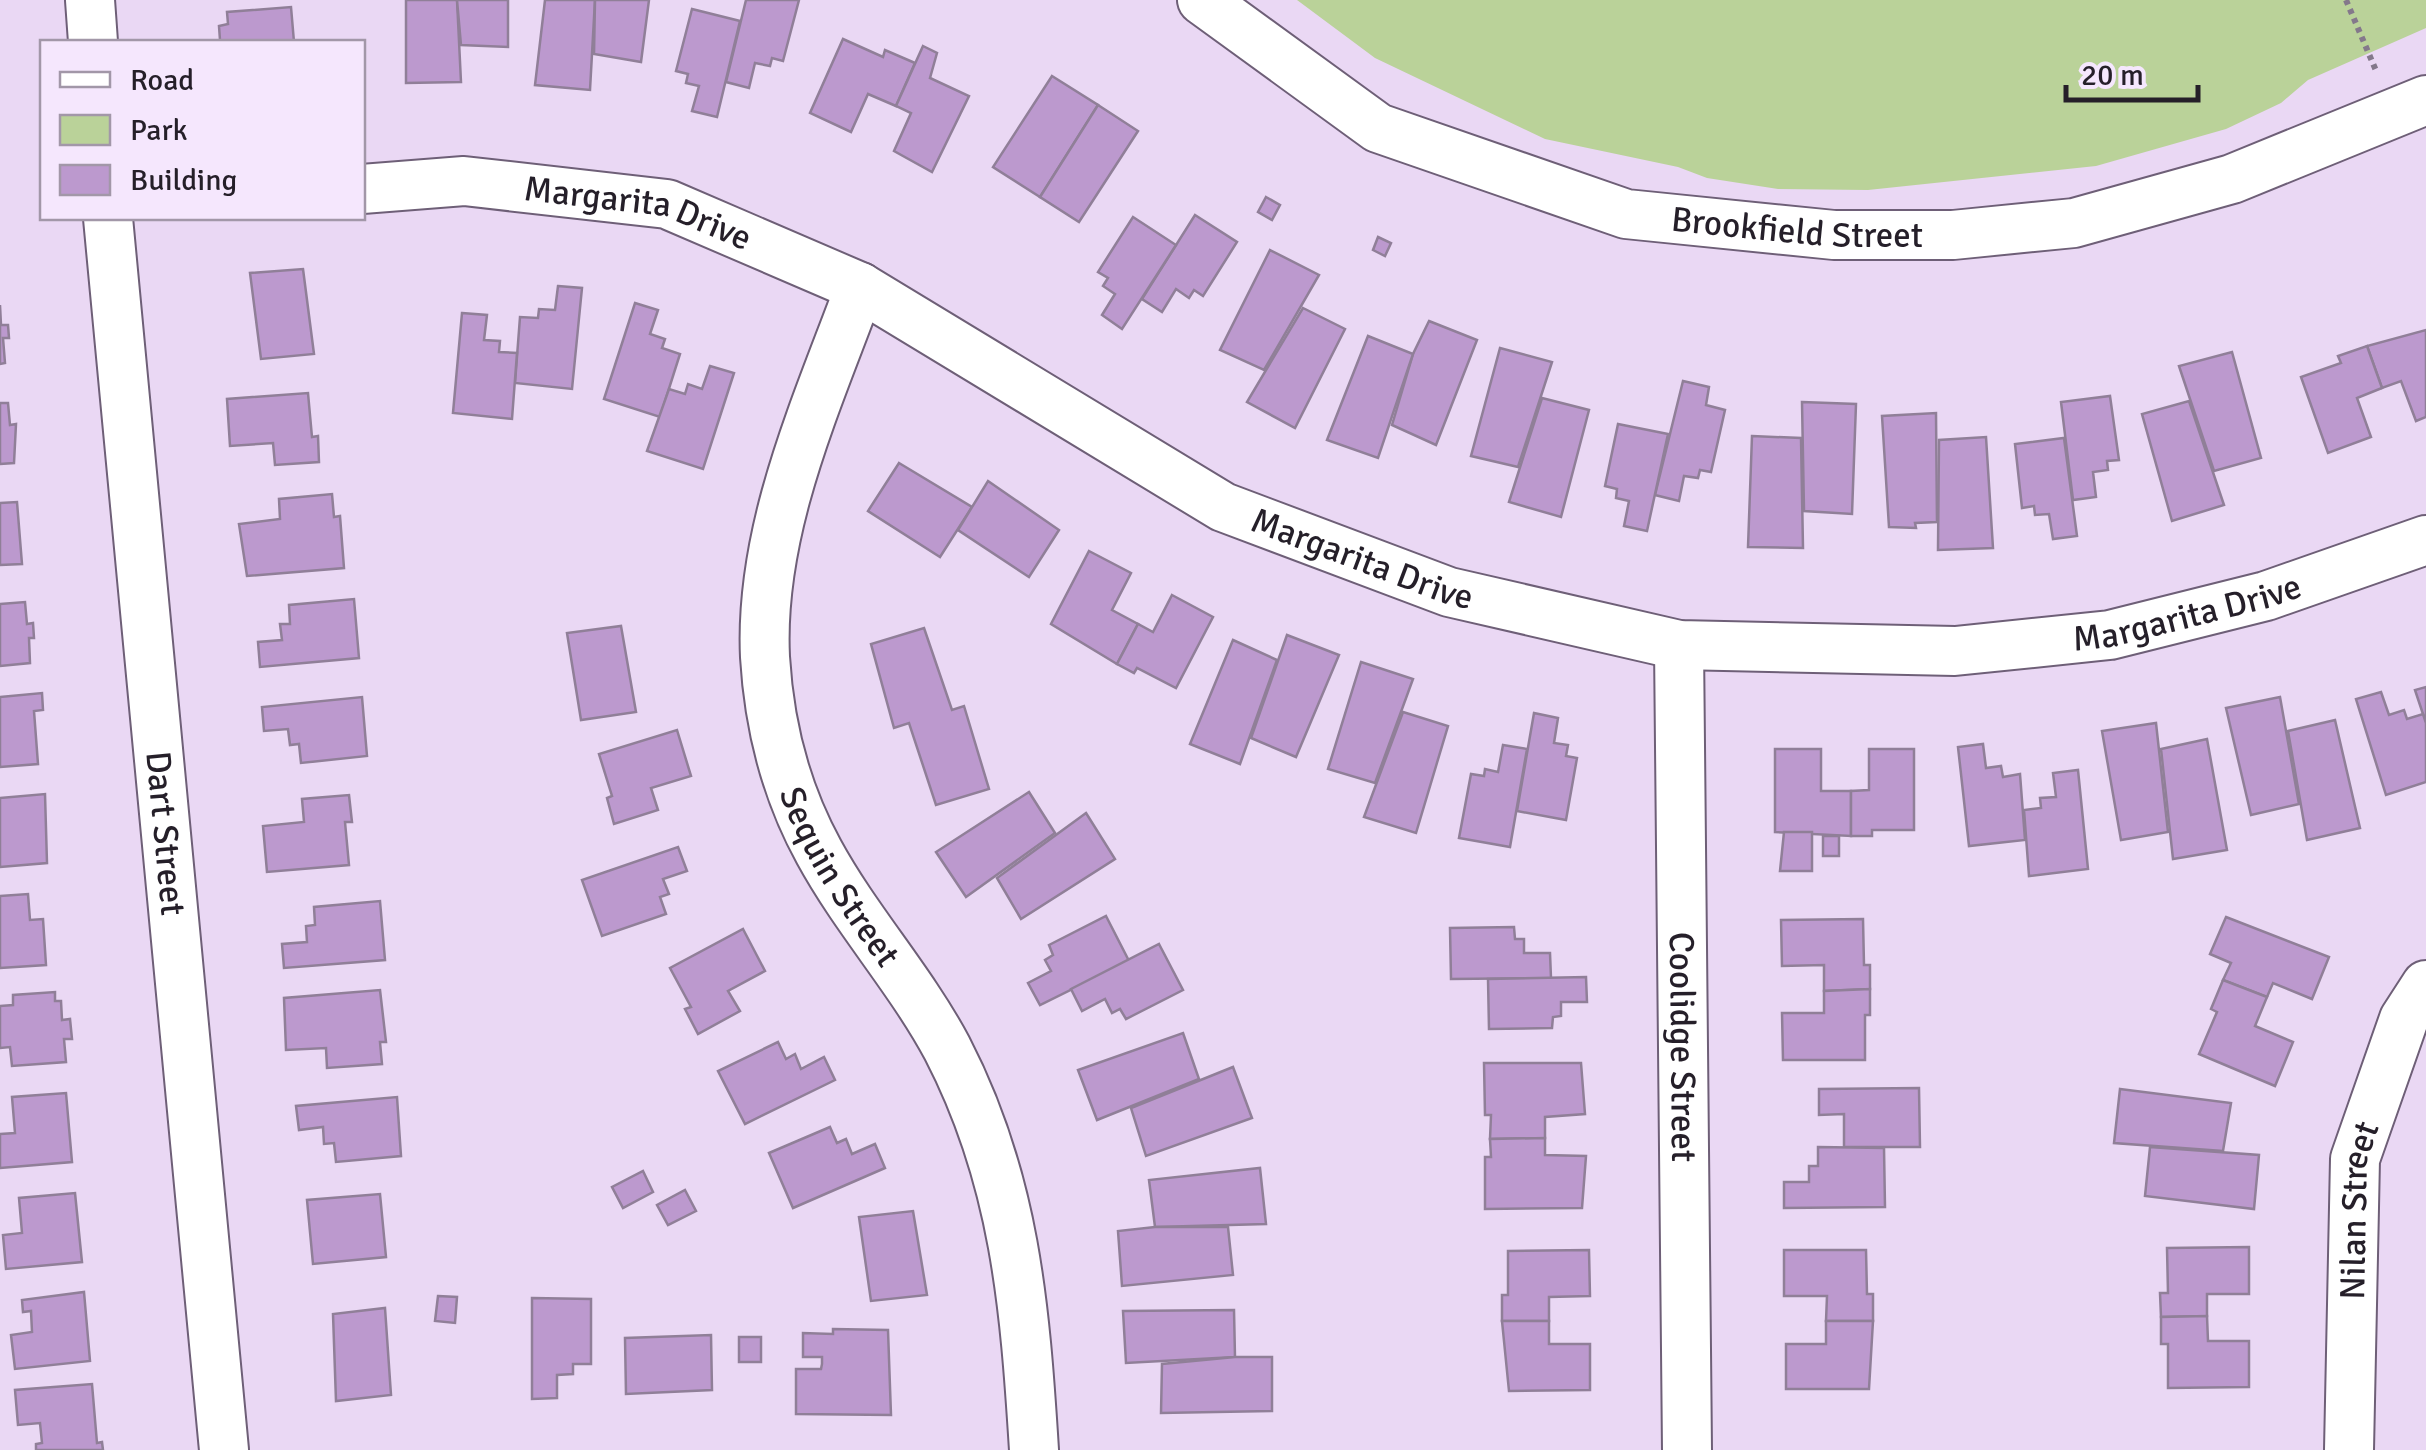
<svg xmlns="http://www.w3.org/2000/svg" width="2426" height="1450" viewBox="0 0 2426 1450" font-family="Signika,sans-serif">
  <style>
    .green { fill: #bad299 }
    .building { fill: #bc99ce; stroke: #907f98; stroke-width: 2.5 }
    .lines { fill: none; stroke-linecap: round; stroke-linejoin: round }
    .minor-casing { stroke: #6e5f77; stroke-width: 52 }
    .path { stroke: #84788b; stroke-width: 6; stroke-dasharray: 5 5; stroke-linecap: butt }
    .minor { stroke: #fff; stroke-width: 48 }
    .labels { text-anchor: middle; stroke-width: 8; stroke-linejoin: round; paint-order: stroke }
    .street-label { font-size: 35px; fill: #251f29; stroke: #f5e7fd }
  </style>
  <rect width="100%" height="100%" fill="#ead8f4"/>
  <polygon class="green" points="1297,0 2426,0 2426,28 2308,80 2281,103 2226,129 2096,166 1868,190 1778,189 1707,178 1678,167 1545,139 1375,58"/>
  <g class="building">
    <polygon points="406,0 457,0 461,82 406,83"/>
    <polygon points="457,0 508,0 508,47 461,45"/>
    <polygon points="545,0 595,0 590,90 535,85"/>
    <polygon points="595,0 649,0 641,62 594,54"/>
    <polygon points="746,0 799,0 783,61 772,58 770,66 755,63 749,88 726,82"/>
    <polygon points="291,7 294,42 195,42 220,40 219,26 228,24 227,12"/>
    <polygon points="692,9 740,21 717,117 692,111 699,86 686,83 688,74 676,71"/>
    <polygon points="843,39 883,57 885,50 915,63 896,106 868,94 851,132 810,113"/>
    <polygon points="923,46 937,53 930,78 969,96 932,172 894,151 911,113 896,106"/>
    <polygon points="1052,76 1098,105 1040,197 993,167"/>
    <polygon points="1098,105 1138,131 1079,222 1040,197"/>
    <polygon points="1266,197 1280,205 1272,220 1258,212"/>
    <polygon points="1195,215 1237,242 1203,296 1194,290 1189,298 1176,289 1162,312 1142,299"/>
    <polygon points="1133,217 1176,245 1122,329 1102,315 1115,294 1103,286 1108,278 1098,272"/>
    <polygon points="1378,237 1391,243 1385,256 1373,250"/>
    <polygon points="1270,250 1319,275 1264,370 1220,350"/>
    <polygon points="303,269 314,354 261,359 250,273"/>
    <polygon points="558,286 582,288 572,389 515,383 520,317 538,318 539,309 555,310"/>
    <polygon points="635,303 658,310 650,334 665,339 662,348 680,354 660,417 604,399"/>
    <polygon points="0,305 1,325 8,325 9,338 3,338 5,363 0,364"/>
    <polygon points="1303,308 1345,329 1295,428 1247,402"/>
    <polygon points="462,313 487,315 484,340 500,341 499,352 517,353 512,419 453,413"/>
    <polygon points="1429,321 1477,340 1436,445 1392,425 1413,354"/>
    <polygon points="2426,330 2426,417 2416,421 2401,381 2382,388 2367,346"/>
    <polygon points="1368,336 1413,354 1378,458 1327,440"/>
    <polygon points="2367,346 2382,388 2357,398 2371,437 2328,453 2301,377 2341,363 2338,356"/>
    <polygon points="1500,348 1552,362 1518,467 1471,456"/>
    <polygon points="2232,352 2261,458 2214,471 2179,366"/>
    <polygon points="710,366 734,373 703,469 647,451 669,389 685,394 688,384 702,389"/>
    <polygon points="1683,381 1709,387 1706,405 1725,410 1711,472 1700,470 1698,478 1684,476 1679,501 1655,495"/>
    <polygon points="308,393 312,437 318,436 319,462 275,465 273,443 230,446 227,399"/>
    <polygon points="2110,396 2119,460 2107,461 2108,470 2093,472 2096,497 2073,500 2061,402"/>
    <polygon points="1542,398 1589,410 1561,517 1509,502"/>
    <polygon points="2189,401 2224,505 2172,521 2142,414"/>
    <polygon points="1802,402 1856,404 1852,514 1804,511"/>
    <polygon points="0,403 8,403 10,425 16,424 14,463 0,464"/>
    <polygon points="1936,413 1937,522 1915,523 1916,528 1889,527 1882,416"/>
    <polygon points="1618,424 1668,434 1647,531 1624,526 1629,501 1616,498 1617,489 1605,486"/>
    <polygon points="1752,436 1801,438 1803,548 1748,547"/>
    <polygon points="1986,437 1993,548 1938,550 1939,440"/>
    <polygon points="2064,438 2077,536 2053,539 2049,514 2035,515 2034,506 2022,508 2015,444"/>
    <polygon points="899,463 972,507 940,557 868,511"/>
    <polygon points="988,481 1059,530 1029,577 958,530"/>
    <polygon points="332,494 334,517 340,516 344,568 247,576 239,524 280,519 279,499"/>
    <polygon points="17,502 22,564 0,565 0,503"/>
    <polygon points="1089,551 1131,573 1112,610 1138,624 1117,664 1051,624"/>
    <polygon points="1172,595 1213,617 1176,688 1137,668 1134,673 1117,664 1138,624 1153,632"/>
    <polygon points="354,599 359,658 260,667 258,642 282,640 280,624 290,624 289,605"/>
    <polygon points="25,602 27,624 33,623 34,638 29,638 30,663 0,666 0,604"/>
    <polygon points="621,626 636,712 581,720 567,633"/>
    <polygon points="924,628 952,710 964,706 989,789 936,805 909,723 894,728 871,644"/>
    <polygon points="1287,635 1339,655 1296,757 1251,738"/>
    <polygon points="1233,640 1277,660 1240,764 1190,744"/>
    <polygon points="1361,662 1413,679 1375,783 1328,769"/>
    <polygon points="2426,687 2426,723 2415,690"/>
    <polygon points="2381,692 2389,715 2404,710 2407,719 2423,714 2426,723 2426,782 2386,795 2356,699"/>
    <polygon points="42,693 43,710 34,711 38,764 0,767 0,697"/>
    <polygon points="362,697 367,756 301,763 299,744 290,745 288,729 264,731 262,707"/>
    <polygon points="2280,697 2299,804 2251,815 2226,708"/>
    <polygon points="1403,712 1448,726 1416,833 1364,817"/>
    <polygon points="1534,713 1558,718 1554,743 1568,745 1566,756 1577,758 1566,820 1517,811"/>
    <polygon points="2335,720 2360,828 2307,840 2288,731"/>
    <polygon points="2156,723 2168,832 2121,840 2102,731"/>
    <polygon points="677,730 691,776 651,788 658,810 614,824 607,798 612,796 599,754"/>
    <polygon points="2207,739 2227,850 2173,859 2161,749"/>
    <polygon points="1983,744 1986,768 2001,766 2003,777 2020,774 2025,840 1969,846 1958,747"/>
    <polygon points="1503,745 1527,749 1510,847 1459,838 1471,774 1484,776 1485,769 1498,772"/>
    <polygon points="1775,749 1821,749 1821,791 1851,791 1851,836 1775,832"/>
    <polygon points="1869,749 1914,749 1914,830 1872,830 1872,836 1851,836 1851,791 1869,790"/>
    <polygon points="2078,770 2088,869 2029,876 2024,810 2041,808 2040,798 2056,797 2053,773"/>
    <polygon points="1029,792 1055,833 966,897 936,852"/>
    <polygon points="45,794 47,863 0,867 0,798"/>
    <polygon points="349,795 352,822 345,822 349,865 267,872 263,826 304,822 302,799"/>
    <polygon points="1086,813 1115,859 1021,919 997,878"/>
    <polygon points="1784,832 1812,832 1812,871 1780,871"/>
    <rect x="1823" y="836" width="16" height="20"/>
    <polygon points="678,847 687,871 663,879 669,894 660,897 666,914 602,936 582,880"/>
    <polygon points="28,894 30,920 43,919 46,965 0,968 0,896"/>
    <polygon points="380,901 385,960 284,968 282,944 307,942 306,926 315,925 314,907"/>
    <polygon points="1106,916 1129,961 1040,1005 1028,983 1051,971 1045,960 1053,955 1049,945"/>
    <polygon points="2226,917 2329,957 2312,999 2273,983 2267,997 2223,980 2231,963 2210,954"/>
    <polygon points="1863,919 1864,965 1870,965 1870,989 1824,991 1824,965 1782,966 1781,920"/>
    <polygon points="1514,927 1515,939 1524,939 1524,953 1550,953 1551,978 1451,979 1450,928"/>
    <polygon points="743,929 765,971 728,991 740,1011 698,1034 685,1009 691,1007 670,968"/>
    <polygon points="1159,944 1183,990 1126,1019 1120,1009 1112,1013 1105,999 1082,1011 1071,989"/>
    <polygon points="1586,977 1587,1002 1561,1002 1561,1016 1553,1017 1552,1028 1489,1029 1488,979"/>
    <polygon points="2223,980 2267,997 2255,1026 2293,1042 2275,1086 2199,1054 2217,1012 2211,1009"/>
    <polygon points="1870,989 1870,1015 1865,1015 1865,1060 1783,1060 1782,1013 1824,1013 1824,991"/>
    <polygon points="380,990 386,1042 380,1042 382,1064 327,1068 326,1048 286,1050 284,998"/>
    <polygon points="55,992 55,1001 61,1001 62,1020 70,1019 72,1039 64,1039 66,1062 12,1066 10,1047 0,1048 0,1006 13,1005 13,995"/>
    <polygon points="1183,1033 1199,1079 1097,1120 1078,1070"/>
    <polygon points="778,1042 786,1059 795,1054 801,1069 824,1057 835,1080 745,1124 718,1071"/>
    <polygon points="1484,1063 1581,1063 1585,1114 1545,1117 1545,1138 1490,1139 1491,1115 1485,1115"/>
    <polygon points="1233,1067 1252,1118 1146,1156 1131,1108"/>
    <polygon points="1919,1088 1920,1147 1844,1147 1844,1114 1819,1115 1819,1089"/>
    <polygon points="2120,1089 2231,1103 2223,1151 2114,1143"/>
    <polygon points="66,1093 72,1162 0,1168 0,1134 15,1133 12,1097"/>
    <polygon points="397,1097 401,1156 336,1162 334,1143 324,1144 323,1127 299,1130 296,1106"/>
    <polygon points="830,1127 837,1143 846,1139 852,1154 875,1144 885,1168 793,1208 769,1153"/>
    <polygon points="1545,1138 1545,1155 1586,1156 1582,1208 1485,1209 1485,1157 1491,1157 1490,1139"/>
    <polygon points="1818,1147 1884,1148 1885,1207 1784,1208 1784,1182 1809,1182 1809,1166 1818,1166"/>
    <polygon points="2150,1147 2259,1155 2254,1209 2145,1196"/>
    <polygon points="1260,1168 1266,1224 1155,1227 1149,1180"/>
    <polygon points="643,1171 653,1192 623,1208 612,1187"/>
    <polygon points="685,1190 696,1211 668,1225 657,1205"/>
    <polygon points="75,1193 82,1262 6,1269 3,1235 22,1233 19,1198"/>
    <polygon points="380,1194 386,1257 313,1264 307,1200"/>
    <polygon points="913,1211 927,1295 871,1301 859,1217"/>
    <polygon points="1155,1227 1228,1227 1233,1275 1122,1286 1118,1231"/>
    <polygon points="2249,1247 2249,1294 2207,1294 2207,1316 2161,1317 2160,1293 2168,1293 2167,1248"/>
    <polygon points="1589,1250 1590,1296 1549,1297 1549,1321 1502,1321 1502,1295 1508,1295 1508,1251"/>
    <polygon points="1784,1250 1866,1250 1867,1294 1873,1294 1873,1321 1826,1321 1827,1296 1784,1296"/>
    <polygon points="84,1292 90,1361 15,1369 11,1335 32,1332 31,1311 23,1312 22,1300"/>
    <polygon points="438,1296 457,1297 455,1323 435,1321"/>
    <polygon points="532,1298 591,1299 591,1364 573,1364 573,1374 557,1375 557,1398 532,1399"/>
    <polygon points="385,1308 391,1395 336,1401 333,1314"/>
    <polygon points="1234,1310 1235,1357 1126,1363 1123,1311"/>
    <polygon points="2207,1316 2208,1341 2249,1341 2249,1387 2168,1388 2168,1344 2161,1344 2161,1317"/>
    <polygon points="1502,1321 1549,1321 1549,1344 1590,1344 1590,1390 1509,1391"/>
    <polygon points="1826,1321 1873,1321 1869,1389 1786,1389 1786,1344 1826,1344"/>
    <polygon points="833,1329 888,1330 891,1415 796,1414 796,1369 821,1369 822,1364 822,1357 803,1357 803,1333 833,1334"/>
    <polygon points="711,1335 712,1390 626,1394 625,1338"/>
    <rect x="739" y="1337" width="22" height="25"/>
    <polygon points="1235,1357 1272,1357 1272,1411 1161,1413 1162,1364"/>
    <polygon points="92,1384 97,1443 102,1442 103,1450 36,1450 36,1444 42,1443 40,1423 18,1425 15,1390"/>
  </g>
  <g class="lines">
    <defs>
      <g id="minor">
        <polyline points="90,0 93,42"/>
        <path id="s1" d="M1202,0l176,128 248,86 208,21h119l121,-12 158,-44 194,-79"/>
        <path id="s2" d="M362,189l102,-8 203,23 193,83 363,220 226,85 230,53 276,6 155,-16 156,-39 160,-56"/>
        <path id="s3" d="M108,218l116,1232"/>
        <path id="s4" d="M860,287c-43,117 -101,242 -95,370 4,68 21,135 54,195 37,68 91,127 128,196 68,131 78,258 87,402"/>
        <path id="s5" d="M1679,645l8,805"/>
        <path id="s6" d="M2349,1450l6,-291 49,-140 22,-34"/>
      </g>
    </defs>
    <use href="#minor" class="minor-casing"/>
    <polyline class="path" points="2346,0 2377,73"/>
    <use href="#minor" class="minor"/>
  </g>
  <g class="labels">
    <g class="street-label">
      <text dy="12" stroke="none"><textPath href="#s2" startOffset="280">Margarita Drive</textPath></text>
      <text dy="12" stroke="none"><textPath href="#s1" startOffset="652">Brookfield Street</textPath></text>
      <text dy="12" stroke="none"><textPath href="#s2" startOffset="1090">Margarita Drive</textPath></text>
      <text dy="12" stroke="none"><textPath href="#s2" startOffset="1930">Margarita Drive</textPath></text>
      <text dy="12" stroke="none"><textPath href="#s3" startOffset="618">Dart Street</textPath></text>
      <text dy="12" stroke="none"><textPath href="#s4" startOffset="620">Sequin Street</textPath></text>
      <text dy="12" stroke="none"><textPath href="#s5" startOffset="402">Coolidge Street</textPath></text>
      <text dy="12" stroke="none"><textPath href="#s6" startOffset="240">Nilan Street</textPath></text>
    </g>
  </g>
  <rect x="40" y="40" width="325" height="180" fill="#f5e7fd" stroke="#a297a8" stroke-width="2.5"/>
  <rect x="60" y="72" width="50" height="15" fill="#ffffff" stroke="#a297a8" stroke-width="2.5"/>
  <text x="130" y="90" font-size="30" fill="#251f29">Road</text>
  <rect x="60" y="115" width="50" height="30" fill="#bad299" stroke="#a297a8" stroke-width="2.5"/>
  <text x="130" y="140" font-size="30" fill="#251f29">Park</text>
  <rect x="60" y="165" width="50" height="30" fill="#bc99ce" stroke="#a297a8" stroke-width="2.5"/>
  <text x="130" y="190" font-size="30" fill="#251f29">Building</text>
  <path d="M2066 85v15h132v-15" fill="none" stroke="#251f29" stroke-width="5"/>
  <text x="2081" y="85" font-size="30" fill="#251f29" stroke="#f5e7fd" stroke-width="8" paint-order="stroke">20 m</text>
</svg>
